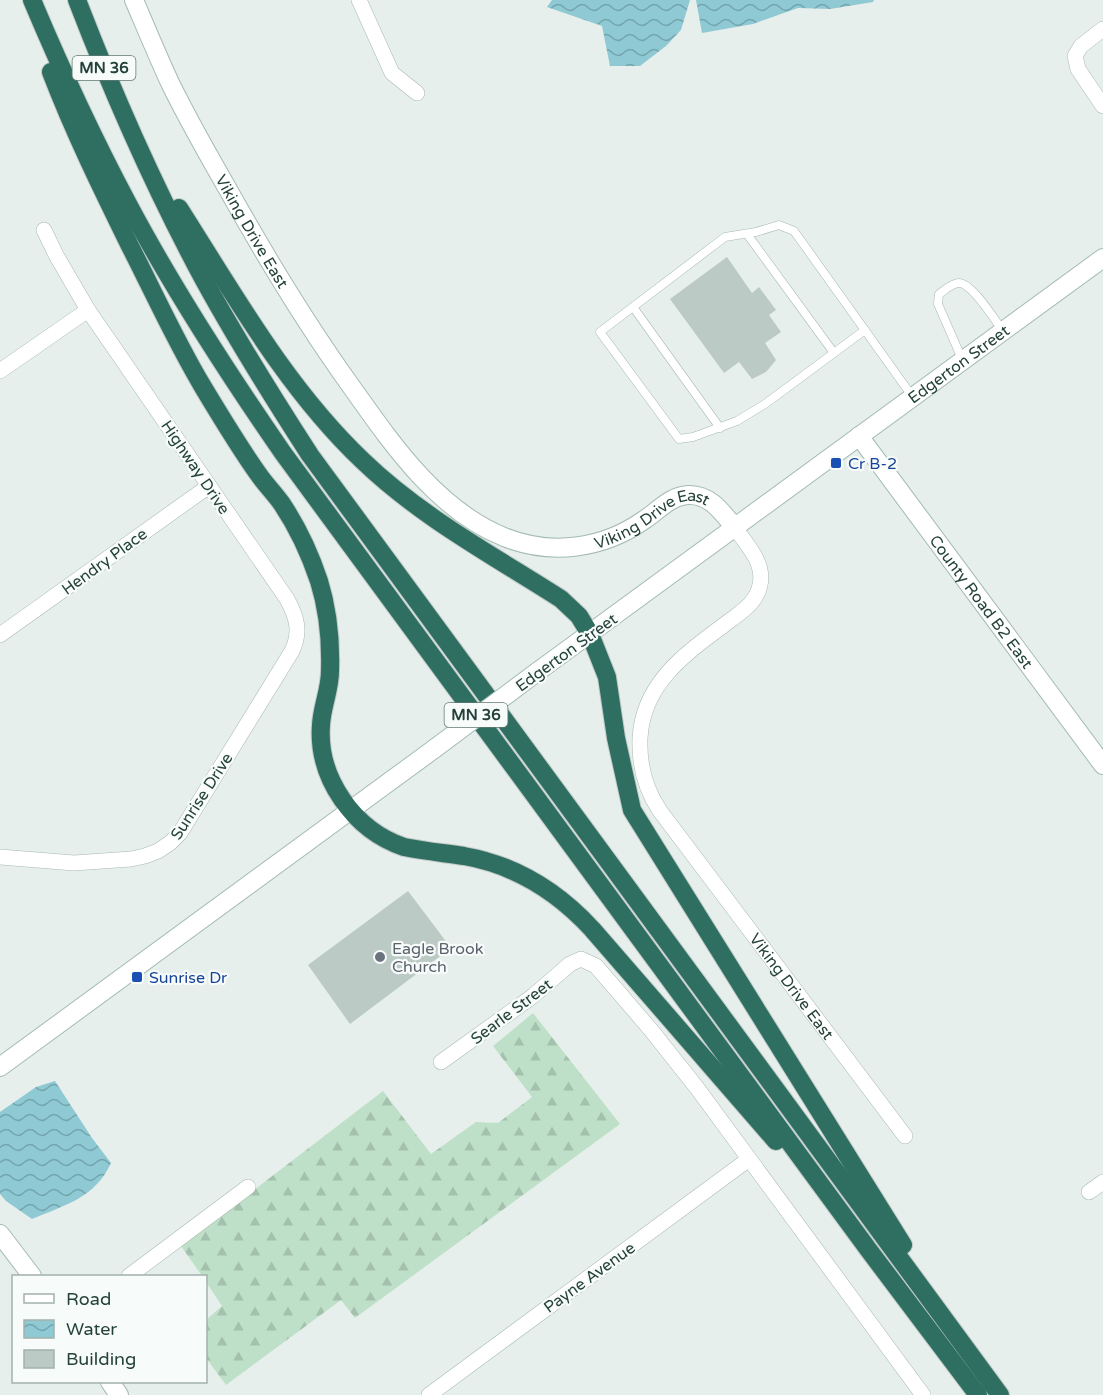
<svg xmlns="http://www.w3.org/2000/svg" width="1103" height="1395" viewBox="0 0 1103 1395" font-family="'Varela Round',sans-serif">
  <style>
    .forest { fill: url(#forest-firs) }
    .water { fill: url(#water-waves) }
    .building { fill: #bbcac4 }
    .lines { fill: none; stroke-linecap: round; stroke-linejoin: round }
    .lane-casing { stroke: #a8b8b2; stroke-width: 9 }
    .street-casing { stroke: #a8b8b2; stroke-width: 16 }
    .secondary-casing { stroke: #a4bbb3; stroke-width: 20 }
    .highway-casing { stroke: #c2cac8; stroke-width: 20 }
    .lane { stroke: #fff; stroke-width: 8 }
    .street { stroke: #fff; stroke-width: 15 }
    .secondary { stroke: #fff; stroke-width: 18 }
    .highway { stroke: #2f6f62; stroke-width: 18 }
    .secondary-bridge-casing { stroke: #a4bbb3; stroke-width: 20; stroke-linecap: butt }
    .secondary-bridge { stroke: #fff; stroke-width: 18 }
    .transit-dot { fill: #1a4fb4; stroke: #f7fbf9; stroke-width: 2 }
    .worship-dot { fill: #6b7280; stroke: #f7fbf9; stroke-width: 2 }
    .labels { text-anchor: middle; stroke-width: 4.5; stroke-linejoin: round; paint-order: stroke }
    .shield { fill: #f7fbf9; stroke: #637a73; stroke-width: 1.5 }
    .shield-label { font-size: 15px; font-weight: bold; fill: #24423a }
    .street-label { font-size: 16px; fill: #24423a; stroke: #f7fbf9 }
    .transit-label { font-size: 16px; fill: #164399; stroke: #f7fbf9; text-anchor: start }
    .worship-label { font-size: 16px; fill: #5b616d; stroke: #f7fbf9; text-anchor: start }
  </style>
  <defs>
    <pattern id="forest-firs" width="22" height="20" patternUnits="userSpaceOnUse" patternTransform="scale(1.5)"><rect width="22" height="20" fill="#bfe0c8"/><path d="M5 1l3.5 6h-7zM16 11l3.5 6h-7z" fill="#a4c1ad"/></pattern>
    <pattern id="water-waves" width="16" height="10" patternUnits="userSpaceOnUse" patternTransform="scale(1.5)"><rect width="16" height="10" fill="#8ec9d4"/><path d="M0 5q4-4 8 0t8 0" fill="none" stroke="#74a5ad"/></pattern>
  </defs>
  <rect width="100%" height="100%" fill="#e6efeb"/>
  <polygon class="forest" points="533,1013 620,1124 355,1318 341,1300 226,1385 206,1358 206,1320 222,1306 206,1282 206,1276 202,1276 181,1246 383,1091 431,1154 476,1122 498,1123 532,1097 493,1046"/>
  <g class="water">
    <polygon points="552,0 690,0 681,30 666,46 640,66 610,66 602,26 547,7"/>
    <polygon points="696,0 874,0 873,2 830,9 798,8 753,24 702,33"/>
    <path d="M55,1081l37,57 19,25c-16,35 -46,42 -79,56l-26,-18 -6,-7v-82l36,-25z"/>
  </g>
  <g class="building">
    <polygon points="727,257 752,293 759,287 776,310 769,315 781,332 765,343 776,360 766,372 752,379 739,362 724,373 670,299"/>
    <polygon points="408,891 451,948 350,1024 308,965"/>
  </g>
  <g class="lines">
    <defs>
      <g id="lane">
        <polyline points="747,234 834,353"/>
        <polyline points="633,307 720,428"/>
        <polyline points="865,330 765,404 737,421 693,437 679,439 600,332 725,237 756,232 779,225 794,231 912,396"/>
        <path d="M962,359l-24,-55 1,-10c6,-4 13,-11 20,-11 13,0 36,37 44,48"/>
      </g>
      <g id="street">
        <polyline points="359,0 392,73 417,93"/>
        <polyline points="1103,29 1081,46 1075,56 1078,69 1103,106"/>
        <polyline points="0,371 88,310"/>
        <path id="s1" d="M735,528c12,17 30,35 25,57 -3,16 -16,25 -28,34 -41,31 -89,61 -92,119 -1,26 5,51 20,73l245,325"/>
        <polyline points="0,635 209,486"/>
        <path d="M0,857l74,6 57,-4 14,-3 13,-5 12,-8 10,-10 112,-182c9,-19 5,-34 -5,-52l-199,-289 -32,-55 -12,-25"/>
        <polyline points="441,1062 533,996 570,964 581,959 596,966 651,1030 697,1088 923,1395"/>
        <polyline points="1089,1192 1103,1182"/>
        <polyline points="129,1276 248,1187"/>
        <polyline points="429,1395 749,1159"/>
      </g>
      <g id="secondary">
        <path id="s2" d="M134,0c12,28 24,57 37,85 17,34 36,68 55,101 38,68 77,133 122,196 42,59 87,127 156,155 47,19 99,12 140,-17 14,-9 26,-24 44,-25 22,-1 34,17 47,33"/>
        <path id="s3" d="M859,436l244,329"/>
        <path id="s4" d="M537,672l566,-414"/>
        <polyline points="0,1067 434,749"/>
        <polyline points="0,1234 32,1276"/>
        <polyline points="110,1382 119,1395"/>
      </g>
      <g id="highway">
        <path d="M32,0c29,69 60,136 95,202 46,87 100,170 156,251l585,796 110,146"/>
        <path d="M77,0c35,91 74,180 120,267 34,64 73,126 113,188l690,940"/>
        <path d="M51,72c23,60 51,117 79,174 24,47 46,96 73,141 18,30 36,60 56,88 7,10 16,19 23,29 16,24 28,50 37,77 9,29 12,60 11,90 0,19 -8,35 -9,54 -4,53 33,105 83,122 20,4 40,6 60,9 51,9 93,35 128,73l184,212"/>
        <path d="M179,208c56,88 108,181 184,253 58,56 131,95 198,138l18,17 11,18 17,43 9,61 16,72 271,435"/>
      </g>
    </defs>
    <use href="#lane" class="lane-casing"/>
    <use href="#street" class="street-casing"/>
    <use href="#secondary" class="secondary-casing"/>
    <use href="#highway" class="highway-casing"/>
    <use href="#lane" class="lane"/>
    <use href="#street" class="street"/>
    <use href="#secondary" class="secondary"/>
    <use href="#highway" class="highway"/>
    <defs>
      <polyline id="secondary-bridge" points="434,749 537,672"/>
    </defs>
    <use href="#secondary-bridge" class="secondary-bridge-casing"/>
    <use href="#secondary-bridge" class="secondary-bridge"/>
  </g>
  <g class="transit-dot">
    <rect x="830" y="457" width="12" height="12" rx="3"/>
    <rect x="131" y="971" width="12" height="12" rx="3"/>
  </g>
  <circle class="worship-dot" cx="380" cy="957" r="6"/>
  <g class="labels">
    <g class="shield">
      <rect x="72.5" y="56" width="63" height="24" rx="4.5"/>
      <rect x="444.5" y="703" width="63" height="24" rx="4.5"/>
    </g>
    <g class="shield-label">
      <text x="104" y="73">MN 36</text>
      <text x="476" y="720">MN 36</text>
    </g>
    <g class="street-label">
      <text dy="6" stroke="none"><textPath href="#s2" startOffset="260">Viking Drive East</textPath></text>
      <text dy="6" stroke="none"><textPath href="#s4" startOffset="522">Edgerton Street</textPath></text>
      <text transform="translate(196 467) rotate(56)" y="6">Highway Drive</text>
      <text dy="6" stroke="none"><textPath href="#s2" startOffset="818">Viking Drive East</textPath></text>
      <text transform="translate(104 561) rotate(-36)" y="6">Hendry Place</text>
      <text dy="6" stroke="none"><textPath href="#s3" startOffset="206">County Road B2 East</textPath></text>
      <text transform="translate(566 652) rotate(-36)" y="6">Edgerton Street</text>
      <text transform="translate(201 796) rotate(-57)" y="6">Sunrise Drive</text>
      <text dy="6" stroke="none"><textPath href="#s1" startOffset="562">Viking Drive East</textPath></text>
      <text transform="translate(511 1011) rotate(-37)" y="6">Searle Street</text>
      <text transform="translate(589 1277) rotate(-36)" y="6">Payne Avenue</text>
    </g>
    <g class="transit-label">
      <text x="848" y="469">Cr B-2</text>
      <text x="149" y="983">Sunrise Dr</text>
    </g>
    <g class="worship-label">
      <text x="392" y="954">Eagle Brook<tspan x="392" dy="18">Church</tspan></text>
    </g>
  </g>
  <rect x="12" y="1275" width="195" height="108" fill="#f7fbf9" stroke="#a3b1ad" stroke-width="1.5"/>
  <rect x="24" y="1294" width="30" height="9" fill="#ffffff" stroke="#a3b1ad" stroke-width="1.5"/>
  <text x="66" y="1305" font-size="18" fill="#24423a">Road</text>
  <rect x="24" y="1320" width="30" height="18" fill="url(#water-waves)" stroke="#a3b1ad" stroke-width="1.5"/>
  <text x="66" y="1335" font-size="18" fill="#24423a">Water</text>
  <rect x="24" y="1350" width="30" height="18" fill="#bbcac4" stroke="#a3b1ad" stroke-width="1.5"/>
  <text x="66" y="1365" font-size="18" fill="#24423a">Building</text>
</svg>
